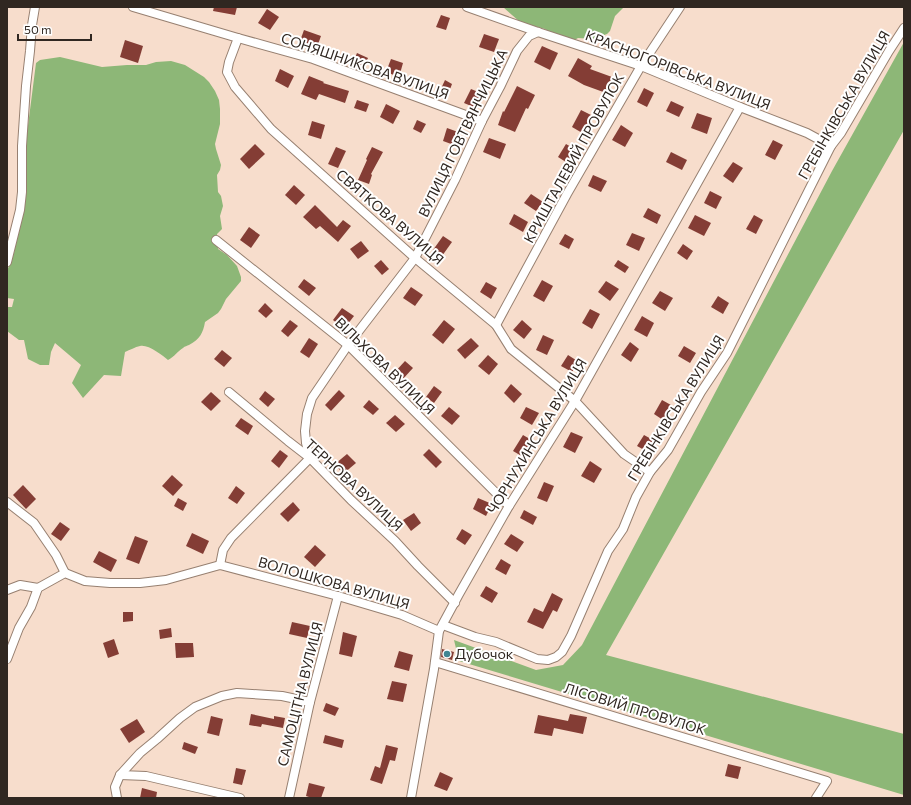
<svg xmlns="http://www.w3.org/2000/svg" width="911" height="805" font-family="Commissioner,sans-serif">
	<rect width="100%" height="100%" fill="#f7ddcc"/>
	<!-- forest -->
	<g fill="#8db777">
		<polygon points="503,7 624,7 615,16 610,31 607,34 593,39 578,38 571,42 562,40 545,29 520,22"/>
		<polygon points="904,42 904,130 606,655 904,734 904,795 459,661 454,640 536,670 563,665 582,645 832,171"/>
		<path d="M60 57 102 67 127 65H146L156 62 171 61 185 65 204 77 209 82 215 91 219 100 220 109V124L215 144 216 149 221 165 220 170 217 175 218 192 221 196 223 206 220 216 222 229 217 234 218 249 227 255 237 266 241 277V281L226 299 221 309 218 313 205 322C203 333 200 339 189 345 187 346 185 346 183 348 178 351 174 357 168 360 162 355 148 344 140 346 135 347 130 350 125 352L121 376 104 375 83 398 72 383 81 365 55 343 51 352 49 365H40L28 359 24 340H19L7 331V307H12L14 299 7 298V271L14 253 20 214 27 190 25 149 36 63 40 60Z"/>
	</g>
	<!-- building -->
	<g fill="#843d35">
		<polygon points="214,7 237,7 235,15 213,11"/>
		<polygon points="267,9 279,17 270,30 258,23"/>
		<polygon points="441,15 450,18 446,30 436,27"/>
		<polygon points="304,30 321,36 317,47 300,41"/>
		<polygon points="484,34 499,39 494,52 479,47"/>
		<polygon points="125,40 143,46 138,63 120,57"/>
		<polygon points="542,46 558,53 550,70 534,62"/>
		<polygon points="357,53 368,58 363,69 352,65"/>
		<polygon points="578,58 592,66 590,69 612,77 606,93 584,85 568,76"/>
		<polygon points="391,59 403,63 399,77 386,72"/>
		<polygon points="280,69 294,76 288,88 275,81"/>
		<polygon points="309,76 324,82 323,83 349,91 345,103 319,94 316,100 301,94"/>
		<polygon points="445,80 452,84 447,97 439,93"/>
		<polygon points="517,86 535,95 528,109 526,108 515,132 498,125 503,111 504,112"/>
		<polygon points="644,88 654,93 647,107 637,102"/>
		<polygon points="471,89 483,94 476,108 464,103"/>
		<polygon points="357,100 369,104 366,112 354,108"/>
		<polygon points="671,101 684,107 679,117 666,111"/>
		<polygon points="386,104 400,111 393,124 380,117"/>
		<polygon points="581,110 593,116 584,134 572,127"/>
		<polygon points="697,113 712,118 707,134 691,128"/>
		<polygon points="417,120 426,124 421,133 413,129"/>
		<polygon points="312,121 325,125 321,139 308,135"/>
		<polygon points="621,125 633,133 625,147 612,140"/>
		<polygon points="447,128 458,132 454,145 443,141"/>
		<polygon points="489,138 506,144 500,159 483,152"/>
		<polygon points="773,140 783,145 775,160 765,155"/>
		<polygon points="255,144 265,154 249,169 240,159"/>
		<polygon points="566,144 578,151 569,164 558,157"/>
		<polygon points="336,147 346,151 338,168 328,164"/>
		<polygon points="372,147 383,152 371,174 372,175 369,184 358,180 367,160 366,159"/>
		<polygon points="671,152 687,160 682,170 666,162"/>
		<polygon points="733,162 743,168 733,183 723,176"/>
		<polygon points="593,175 607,181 601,192 588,186"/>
		<polygon points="294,185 305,195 296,205 285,195"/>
		<polygon points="710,191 722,197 716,209 704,203"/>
		<polygon points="531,194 543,202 536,211 524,203"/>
		<polygon points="315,205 337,227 343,220 351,226 338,242 320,226 316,229 303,217"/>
		<polygon points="648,208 661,215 657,224 643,217"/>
		<polygon points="514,214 528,222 523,232 509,224"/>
		<polygon points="695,215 711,223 704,236 688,228"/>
		<polygon points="754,215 763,220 756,234 746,229"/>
		<polygon points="249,227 260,235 251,248 240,240"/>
		<polygon points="632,233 645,238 639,251 626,245"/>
		<polygon points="565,234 574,239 569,249 559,244"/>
		<polygon points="443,236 452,242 442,256 433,250"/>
		<polygon points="361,241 369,251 358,259 350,249"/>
		<polygon points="683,244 693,251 687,260 677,253"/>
		<polygon points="381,260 389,269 382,275 374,266"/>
		<polygon points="618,260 629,267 625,273 614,266"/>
		<polygon points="304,279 316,288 309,296 298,287"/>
		<polygon points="542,280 553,286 544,302 533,296"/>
		<polygon points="606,281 619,289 610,301 598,292"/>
		<polygon points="486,282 497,288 491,299 480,292"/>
		<polygon points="411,287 423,295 415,306 403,298"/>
		<polygon points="660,291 673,298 665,311 652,303"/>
		<polygon points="718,296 729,303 723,314 711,307"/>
		<polygon points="265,303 273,311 266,318 258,311"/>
		<polygon points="342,308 354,316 344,329 333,320"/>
		<polygon points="590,309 600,314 592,329 582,323"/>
		<polygon points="642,316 654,323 647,337 634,330"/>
		<polygon points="290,320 298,326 288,337 281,331"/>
		<polygon points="444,320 455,329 443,344 432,335"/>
		<polygon points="522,320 532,329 524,339 513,330"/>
		<polygon points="543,335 554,340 547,355 536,350"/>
		<polygon points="309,338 318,344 309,358 300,352"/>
		<polygon points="471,338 479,346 465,359 457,350"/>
		<polygon points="630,342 639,349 631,362 621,355"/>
		<polygon points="684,346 696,353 690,363 678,356"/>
		<polygon points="222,350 232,358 224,367 214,359"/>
		<polygon points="488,355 498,364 489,375 478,366"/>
		<polygon points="568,355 579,362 572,372 561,366"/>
		<polygon points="405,361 413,368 402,380 394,373"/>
		<polygon points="511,384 522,394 514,403 504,393"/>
		<polygon points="434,386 442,392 434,403 426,397"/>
		<polygon points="339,390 345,396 331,411 325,405"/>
		<polygon points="265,391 275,399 268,407 259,399"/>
		<polygon points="211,392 221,401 211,411 201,402"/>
		<polygon points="369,400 379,409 373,415 363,407"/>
		<polygon points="662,400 671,405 663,420 654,414"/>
		<polygon points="449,407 460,416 452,425 441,416"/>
		<polygon points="526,407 539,413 532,425 520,418"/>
		<polygon points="395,415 405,424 396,432 386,423"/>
		<polygon points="241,418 253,426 248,435 235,426"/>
		<polygon points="571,432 583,437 575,453 563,447"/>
		<polygon points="523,435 535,442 525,458 513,451"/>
		<polygon points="644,435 653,440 646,451 637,446"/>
		<polygon points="429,449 442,462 436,468 423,455"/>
		<polygon points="280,450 288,456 279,468 271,461"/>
		<polygon points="347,454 356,463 343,474 335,464"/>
		<polygon points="590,461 602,469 594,483 581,476"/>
		<polygon points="172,475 183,485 173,496 162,486"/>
		<polygon points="544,482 554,486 547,502 537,498"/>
		<polygon points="23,485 36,499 26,509 13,495"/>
		<polygon points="236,486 245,493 237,504 228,498"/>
		<polygon points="178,498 187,503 183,511 174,506"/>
		<polygon points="478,498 492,504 486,516 473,509"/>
		<polygon points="293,502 300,510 288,522 280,514"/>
		<polygon points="524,510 537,517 533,525 520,518"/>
		<polygon points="414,513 421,523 411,531 403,520"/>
		<polygon points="60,522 70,529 61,541 51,534"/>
		<polygon points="462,529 472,535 465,545 456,539"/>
		<polygon points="192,533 209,541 203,554 186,546"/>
		<polygon points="511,534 524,542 517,552 504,544"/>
		<polygon points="135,536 148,541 139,564 126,559"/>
		<polygon points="315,545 326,555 315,567 304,557"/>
		<polygon points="99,551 117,560 111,572 93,562"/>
		<polygon points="501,559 511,565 506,575 495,569"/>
		<polygon points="486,586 498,593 492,603 480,596"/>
		<polygon points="552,593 563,599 557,612 553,610 543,629 527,622 534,608 543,612"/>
		<polygon points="123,612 133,612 133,621 123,622"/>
		<polygon points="292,622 310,626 307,638 289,634"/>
		<polygon points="171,628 172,637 160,639 159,630"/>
		<polygon points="343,632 357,636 352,657 339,654"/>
		<polygon points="114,639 119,654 108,658 103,643"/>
		<polygon points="175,643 193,643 194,657 176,658"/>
		<polygon points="442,649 454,652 452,660 441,657"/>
		<polygon points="399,651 413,655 409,671 394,667"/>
		<polygon points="392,681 407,684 403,702 387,699"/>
		<polygon points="326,703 339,708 335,716 323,711"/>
		<polygon points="251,714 274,719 274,716 285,718 283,728 262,724 261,727 249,725"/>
		<polygon points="570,714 587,717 583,734 554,728 552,736 534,733 538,715 568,721"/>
		<polygon points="211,716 223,719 219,736 207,733"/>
		<polygon points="137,719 145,732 129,743 120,729"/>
		<polygon points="325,735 344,740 342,748 323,743"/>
		<polygon points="184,742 198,747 195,754 182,749"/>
		<polygon points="386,745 398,748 395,761 390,760 382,784 370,780 375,766 380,768"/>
		<polygon points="728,764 741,767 738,779 725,776"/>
		<polygon points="236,768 246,770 242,785 233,783"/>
		<polygon points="440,772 453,778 447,791 434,786"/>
		<polygon points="309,783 325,787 321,798 312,798 306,796"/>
		<polygon points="142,788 157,792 156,798 140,798"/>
	</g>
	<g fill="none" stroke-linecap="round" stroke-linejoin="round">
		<!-- minor casing -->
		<g stroke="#978071" stroke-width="10">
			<g id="minor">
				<polyline points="133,7 238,38 229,62 227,72 235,87 271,129 415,258 496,325 511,349 575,401 624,454 650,472"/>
				<polyline points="467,7 538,32 641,66 740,107 807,133 831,146"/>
				<polyline points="238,38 313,59 482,121"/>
				<polyline points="216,240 348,345 509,506"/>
				<polyline points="7,262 20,210 22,192 22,146 26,86 30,51 32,25 35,7"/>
				<polyline points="496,325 567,194 641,66 680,7"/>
				<polyline points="229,392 288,441 310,458 351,500 395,541 418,566 455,603"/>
				<polyline points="7,502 34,523 56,555 65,573"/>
				<polyline points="220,565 223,550 231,538 310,458 306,443 305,431 307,414 312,398 348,345 415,258 455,180 482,121 500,87 517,51 529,36 538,32"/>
				<polyline points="7,590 20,585 38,588"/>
				<polyline points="443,625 475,637 496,642 537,659 548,660 556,657 562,652 571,636 608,551 623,529 636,497 650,472 668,450 701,392 727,353 831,146 841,133 889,51 904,28"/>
				<polyline points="7,659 19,628 31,607 38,588 65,573 85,581 110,583 140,583 166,580 220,565 338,596 402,615 439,631"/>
				<polyline points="435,662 827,781 816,798"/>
				<polyline points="120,775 146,776 240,798"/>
				<polyline points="117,798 115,787 120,775 140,753 157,739 180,718 195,707 222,696 237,693 282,696 310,702"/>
				<polyline points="289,798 310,702 338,596"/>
				<polyline points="411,798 434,669 439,631 459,594 509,506 575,401 740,107"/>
			</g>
		</g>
		<!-- minor -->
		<use href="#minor" stroke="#fff" stroke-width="8"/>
	</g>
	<!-- markers -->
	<circle fill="#418693" stroke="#fff" stroke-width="1.5" cx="447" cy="654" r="4"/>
	<g text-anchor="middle" stroke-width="4" stroke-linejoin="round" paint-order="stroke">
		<!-- street labels -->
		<g font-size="14" fill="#302721" stroke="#fff">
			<text transform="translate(365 66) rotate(19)" y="5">СОНЯШНИКОВА ВУЛИЦЯ</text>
			<text transform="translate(678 70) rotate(21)" y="5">КРАСНОГОРІВСЬКА ВУЛИЦЯ</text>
			<text transform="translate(844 105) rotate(-60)" y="5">ГРЕБІНКІВСЬКА ВУЛИЦЯ</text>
			<text transform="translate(463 133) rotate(-64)" y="5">ВУЛИЦЯ ГОВТВЯНЧИЦЬКА</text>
			<text transform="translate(574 158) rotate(-61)" y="5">КРИШТАЛЕВИЙ ПРОВУЛОК</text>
			<text transform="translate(390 217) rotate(41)" y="5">СВЯТКОВА ВУЛИЦЯ</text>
			<text transform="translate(385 366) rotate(44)" y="5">ВІЛЬХОВА ВУЛИЦЯ</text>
			<text transform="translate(676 408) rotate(-58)" y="5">ГРЕБІНКІВСЬКА ВУЛИЦЯ</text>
			<text transform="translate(537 436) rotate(-59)" y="5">ЧОРНУХИНСЬКА ВУЛИЦЯ</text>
			<text transform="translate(354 485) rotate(43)" y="5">ТЕРНОВА ВУЛИЦЯ</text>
			<text transform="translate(334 583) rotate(16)" y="5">ВОЛОШКОВА ВУЛИЦЯ</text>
			<text transform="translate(300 694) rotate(-76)" y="5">САМОЦІТНА ВУЛИЦЯ</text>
			<text transform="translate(635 709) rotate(17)" y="5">ЛІСОВИЙ ПРОВУЛОК</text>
		</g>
		<!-- poi labels -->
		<g font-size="14" fill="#302721" stroke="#fff" text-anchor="start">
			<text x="455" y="659">Дубочок</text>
		</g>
	</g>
	<!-- border -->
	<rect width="911" height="805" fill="none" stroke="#302721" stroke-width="16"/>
	<!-- scale -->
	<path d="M18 34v6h73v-6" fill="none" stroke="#302721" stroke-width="2"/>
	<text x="24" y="34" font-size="12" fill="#302721" stroke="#ffffff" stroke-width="3" paint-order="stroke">50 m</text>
</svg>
